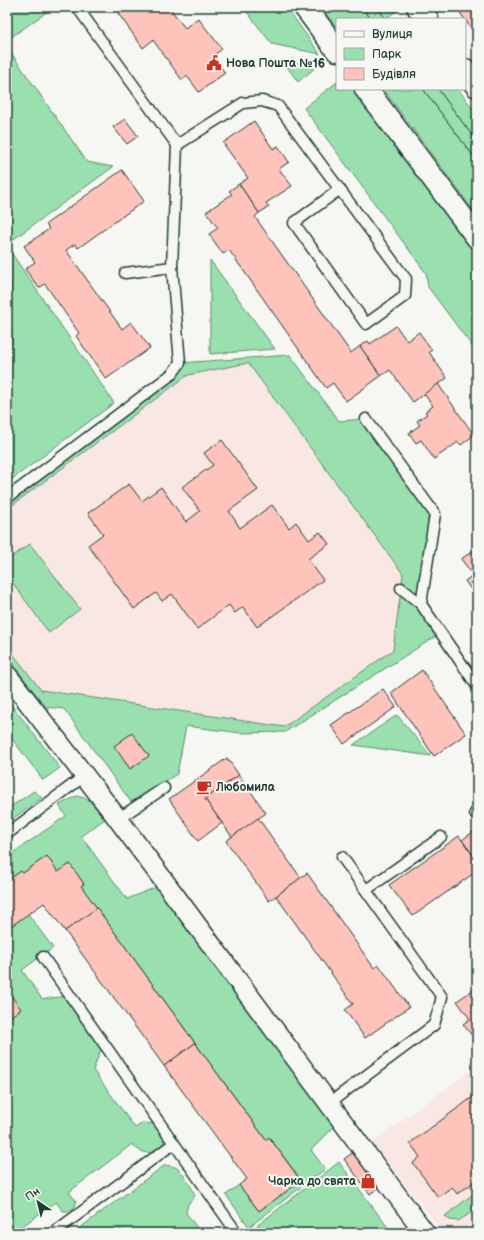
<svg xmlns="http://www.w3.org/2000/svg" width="484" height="1240" font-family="'Balsamiq Sans',sans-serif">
	<rect width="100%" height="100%" fill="#f6f6f2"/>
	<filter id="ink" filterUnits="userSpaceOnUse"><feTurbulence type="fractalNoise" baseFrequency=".025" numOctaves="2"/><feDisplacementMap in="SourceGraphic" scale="8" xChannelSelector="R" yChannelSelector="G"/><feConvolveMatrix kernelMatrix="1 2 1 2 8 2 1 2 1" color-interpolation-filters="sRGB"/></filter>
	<g filter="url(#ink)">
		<!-- built -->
		<g fill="#f8e7e2">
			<polygon points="248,363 403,574 393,650 284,727 41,690 7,646 7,509 188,374"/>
			<polygon points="477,1066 477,1219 461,1231 441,1230 372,1143"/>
		</g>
		<!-- green -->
		<g fill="#99e0ae" stroke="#5c8e71">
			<polygon points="7,7 54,7 7,40"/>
			<polygon points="243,7 286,7 320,54 272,44"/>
			<polygon points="321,7 398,7 399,9 385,19 337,19 337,28"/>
			<polygon points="7,47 87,162 113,167 7,244"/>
			<polygon points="282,60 315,68 298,82"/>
			<polygon points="337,82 337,89 353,89 477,253 477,353 428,287 426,273 304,108"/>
			<polygon points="383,89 458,89 477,114 477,215"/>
			<polygon points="10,251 114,403 7,483 7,260 12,344"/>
			<polygon points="210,260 275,349 210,354"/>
			<polygon points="290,355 339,421 366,419 435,514 421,603 441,633 285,732 241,733 186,726 177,774 131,802 64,709 46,707 7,657 7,646 41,690 284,727 393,650 403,574 248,363 188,375 7,509 7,498 180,363"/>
			<polygon points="30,544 80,609 49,633 7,575 7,560"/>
			<polygon points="7,699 60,768 43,780 7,732"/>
			<polygon points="397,715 431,756 353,745"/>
			<polygon points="34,791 42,798 7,823 7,809"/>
			<polygon points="77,796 88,799 105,819 81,836 127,899 159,886 339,1122 311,1150 325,1169 249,1227 226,1195 239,1185 259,1211 301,1180 270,1138 266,1140 81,886 84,884 70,864 58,872 47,856 23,873 21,871 7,881 7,857 66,816 59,805"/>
			<path d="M28 914 53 948 22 970 42 999 69 996 103 1044 93 1070 135 1128 143 1123 154 1124C157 1127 162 1132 163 1137 167 1152 145 1160 132 1144L69 1192 76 1201 75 1207 69 1211H63L56 1202 17 1230 19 1233H7V929Z"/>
			<polygon points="339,1162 392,1233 258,1233 254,1228"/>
			<path d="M165 1165C168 1166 172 1166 175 1167 181 1169 194 1190 195 1196L188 1204 186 1213 201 1233H125L121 1229 115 1233H78L77 1230Z"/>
			<polygon points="477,1191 477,1209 458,1221 450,1220 445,1216"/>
		</g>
		<!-- building -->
		<g fill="#fec3bb" stroke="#1f3d34">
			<polygon points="122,7 169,7 185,28 198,18 222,49 213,56 225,73 199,92 187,76 182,80 153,40 143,48 117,12"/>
			<polygon points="456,7 475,7 477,10 477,37"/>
			<polygon points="125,119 138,136 127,144 113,127"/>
			<polygon points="254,121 273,149 278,146 289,162 279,169 292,186 266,203 269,207 259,213 239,184 248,178 223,143"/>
			<polygon points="122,170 144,201 78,248 75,244 66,250 122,329 131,322 150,348 106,379 76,336 79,333 45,284 39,288 25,269 35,262 24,246 49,229 46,224"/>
			<polygon points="239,184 259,213 255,217 351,353 360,346 381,376 346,401 333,383 326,388 229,250 223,254 209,234 218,228 206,212 232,194 229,191"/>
			<polygon points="396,326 407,341 419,332 432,350 429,352 447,378 413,402 390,370 381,376 360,346 368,341 370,344"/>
			<polygon points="438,384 474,435 461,445 458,442 434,459 421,440 416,443 409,433 420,425 417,421 427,414 425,412 433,406 424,394"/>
			<polygon points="222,440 258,490 229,511 240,528 272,505 289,528 296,522 309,540 320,532 329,544 308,559 323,580 257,627 243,607 235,613 229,605 197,629 172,594 162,601 156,593 134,609 88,545 103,534 88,513 129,484 142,501 161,487 186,522 200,511 182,487 213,465 204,453"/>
			<polygon points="477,548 477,598 465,581 473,575 461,559"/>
			<polygon points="422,670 466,734 434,756 391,693"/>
			<polygon points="383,689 396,707 344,744 331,725"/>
			<polygon points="132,733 149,756 130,769 114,746"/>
			<polygon points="227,758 239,775 205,799 222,823 198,841 169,799"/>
			<polygon points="239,775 266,813 232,837 205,799"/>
			<polygon points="258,818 301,878 269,901 226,841"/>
			<polygon points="477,829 477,861 462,840"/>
			<polygon points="459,836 477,861 477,871 413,916 389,885"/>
			<polygon points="47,856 58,872 70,864 84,884 81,886 97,908 65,931 44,903 7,929 7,881 21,871 23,873"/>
			<polygon points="307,873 374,968 379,965 409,1007 365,1038 345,1010 353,1004 276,896"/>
			<polygon points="97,908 195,1043 164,1066 65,931"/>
			<polygon points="477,987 477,1053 472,1045 477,1042 463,1024 470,1019 457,1001"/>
			<polygon points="12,997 21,1009 7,1019 7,1001"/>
			<polygon points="195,1043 266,1140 269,1137 301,1181 259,1211 239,1185 247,1179 164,1066"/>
			<polygon points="477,1094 477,1180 457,1194 452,1187 438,1197 413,1163 420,1157 410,1143"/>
			<polygon points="355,1151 381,1186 370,1194 344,1159"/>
		</g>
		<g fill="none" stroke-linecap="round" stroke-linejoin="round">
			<!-- service casing -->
			<g stroke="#1f3d34" stroke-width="13">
				<g id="service">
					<polyline points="177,145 243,103 262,101 278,106 406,279 405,296 366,324 294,223 340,189"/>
					<polyline points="125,273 172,267"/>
					<polyline points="366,419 435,514 421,604 477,686"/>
					<polyline points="7,498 172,374 180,363 172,267 177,145 77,7"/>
					<polyline points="401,588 421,604"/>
					<polyline points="475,813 477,811"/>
					<polyline points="118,819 164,788"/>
					<polyline points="7,834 83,777"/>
					<polyline points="366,890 441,837"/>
					<polyline points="43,957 237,1233"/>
					<polyline points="328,1104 434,1025 442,997 342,857"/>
					<polyline points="53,1233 173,1144"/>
				</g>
			</g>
			<!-- minor casing -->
			<g stroke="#1f3d34" stroke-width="22">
				<polyline id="minor" points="7,675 118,819 425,1233"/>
			</g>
			<!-- secondary casing -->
			<g stroke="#1f3d34" stroke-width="25">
				<g id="secondary">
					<polyline points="305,7 337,50"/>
					<polyline points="418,7 427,19"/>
					<polyline points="465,70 477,86"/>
					<polyline points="366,89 477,237"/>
				</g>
			</g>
			<!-- service -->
			<use href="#service" stroke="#f6f6f2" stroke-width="10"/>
			<!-- minor -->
			<use href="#minor" stroke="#f6f6f2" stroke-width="19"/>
			<!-- secondary -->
			<use href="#secondary" stroke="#f6f6f2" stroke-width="22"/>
			<!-- tram -->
			<g stroke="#1f3d34" stroke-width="1">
				<polyline points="362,7 371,19"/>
				<polyline points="377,7 386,19"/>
				<polyline points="423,89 477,161"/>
				<polyline points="438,89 477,142"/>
			</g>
		</g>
	</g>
	<!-- icons -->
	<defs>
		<g id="civic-bare" transform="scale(1.2)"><path d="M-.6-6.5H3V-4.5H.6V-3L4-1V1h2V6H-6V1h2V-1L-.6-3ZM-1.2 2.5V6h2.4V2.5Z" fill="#c8321e" stroke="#f6f6f2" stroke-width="2.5" paint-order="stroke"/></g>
		<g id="cafe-bare" transform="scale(1.2)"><path d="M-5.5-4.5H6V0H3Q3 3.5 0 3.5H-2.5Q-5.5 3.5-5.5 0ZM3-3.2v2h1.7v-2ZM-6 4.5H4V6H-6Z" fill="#c8321e" stroke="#f6f6f2" stroke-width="2.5" paint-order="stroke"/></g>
		<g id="shop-bare" transform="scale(1.2)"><path d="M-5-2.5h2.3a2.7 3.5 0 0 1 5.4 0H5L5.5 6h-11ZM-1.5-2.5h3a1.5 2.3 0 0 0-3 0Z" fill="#c8321e" stroke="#f6f6f2" stroke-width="2.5" paint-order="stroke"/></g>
	</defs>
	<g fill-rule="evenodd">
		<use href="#civic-bare" x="214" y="63"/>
		<use href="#cafe-bare" x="204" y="787"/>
		<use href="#shop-bare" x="368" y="1181"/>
	</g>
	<g text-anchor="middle" stroke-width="4" stroke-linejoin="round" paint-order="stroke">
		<!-- poi labels -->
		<g font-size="12" font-weight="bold" fill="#1f3d34" stroke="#f6f6f2" text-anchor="start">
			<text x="226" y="67">Нова Пошта №16</text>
			<text x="216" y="791">Любомила</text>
			<text x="356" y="1185" text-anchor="end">Чарка до свята</text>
		</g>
	</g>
	<!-- margin -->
	<rect width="484" height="1240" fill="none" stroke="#f6f6f2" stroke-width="24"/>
	<rect x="12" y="12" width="460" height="1216" fill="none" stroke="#1f3d34" stroke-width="1.5" filter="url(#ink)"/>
	<!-- legend -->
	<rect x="336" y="18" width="130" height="72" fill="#f6f6f2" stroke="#a0aca6"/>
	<rect x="344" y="31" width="20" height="6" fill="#f6f6f2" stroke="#a0aca6"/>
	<text x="372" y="38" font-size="12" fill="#1f3d34">Вулиця</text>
	<rect x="344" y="48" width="20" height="12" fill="#99e0ae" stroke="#a0aca6"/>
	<text x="372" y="58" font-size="12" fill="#1f3d34">Парк</text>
	<rect x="344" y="68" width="20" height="12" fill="#fec3bb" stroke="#a0aca6"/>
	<text x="372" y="78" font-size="12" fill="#1f3d34">Будівля</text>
	<!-- north arrow -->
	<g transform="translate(38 1202) rotate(325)" stroke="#f6f6f2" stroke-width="3" paint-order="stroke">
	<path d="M0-3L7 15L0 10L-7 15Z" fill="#1f3d34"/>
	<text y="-6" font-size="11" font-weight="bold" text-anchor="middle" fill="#1f3d34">Пн</text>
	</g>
</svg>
